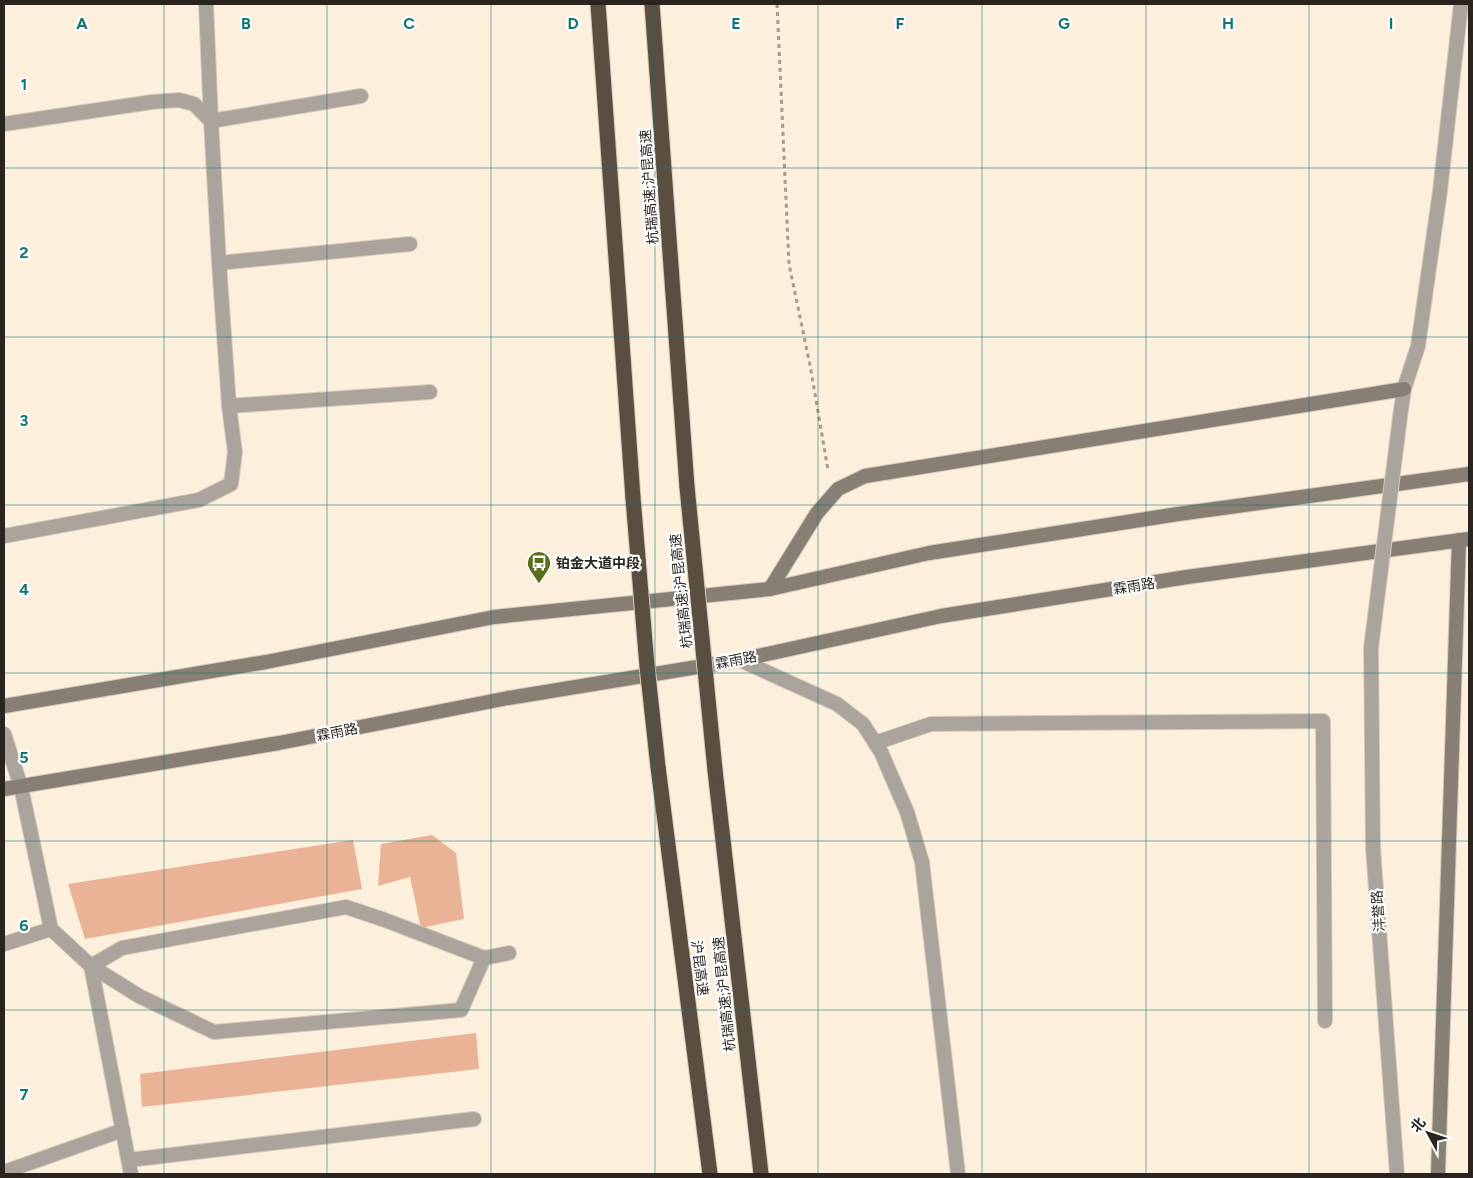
<svg xmlns="http://www.w3.org/2000/svg" width="1473" height="1178" font-family="Figtree,'Noto Sans SC',sans-serif">
	<rect width="100%" height="100%" fill="#fcefdc"/>
	<!-- building -->
	<g fill="#eab396">
		<polygon points="432,835 456,853 464,919 421,928 410,877 378,886 381,844"/>
		<polygon points="353,840 362,889 85,939 68,884"/>
		<polygon points="476,1033 479,1069 142,1107 140,1074"/>
	</g>
	<g fill="none" stroke-linecap="round" stroke-linejoin="round">
		<!-- service casing -->
		<g stroke="#d6cbba" stroke-width="16">
			<g id="service">
				<polyline points="740,660 837,704 863,724 881,752 907,812 922,862 958,1174"/>
				<polyline points="875,743 931,724 1323,721 1325,1021"/>
				<polyline points="4,944 51,929"/>
				<polyline points="484,958 461,1010 214,1032 139,996 91,966 122,948 346,907 385,920 484,958 509,953"/>
				<polyline points="129,1160 474,1119"/>
				<polyline points="4,1172 123,1130"/>
			</g>
		</g>
		<!-- minor casing -->
		<g stroke="#d6cbba" stroke-width="16">
			<g id="minor">
				<polyline points="211,121 361,96"/>
				<polyline points="4,124 152,102 179,100 194,104 211,121"/>
				<polyline points="219,263 410,244"/>
				<polyline points="229,406 430,392"/>
				<polyline points="4,536 199,500 231,484 235,452 229,406 219,263 211,121 206,4"/>
				<polyline points="4,734 21,787 51,929 91,966 131,1174"/>
			</g>
		</g>
		<!-- tertiary casing -->
		<g stroke="#d6cbba" stroke-width="16">
			<g id="tertiary">
				<polyline points="1400,417 1404,389 1418,346 1440,191 1461,4"/>
				<polyline points="1371,648 1373,848 1397,1174"/>
			</g>
		</g>
		<!-- secondary casing -->
		<g stroke="#d6cbba" stroke-width="16">
			<g id="secondary">
				<polyline points="770,589 817,513 838,489 865,476 1404,389"/>
				<polyline points="4,706 266,662 494,617 770,589 929,553 1178,514 1469,474"/>
				<polyline points="4,789 279,743 508,698 740,660 941,616 1187,577 1469,539"/>
				<polyline points="1438,1174 1459,540"/>
			</g>
		</g>
		<!-- motorway casing -->
		<g stroke="#d6cbba" stroke-width="17">
			<g id="motorway">
				<polyline points="598,4 633,498"/>
				<polyline points="652,4 687,487"/>
				<polyline points="658,767 710,1174"/>
				<polyline points="715,770 761,1174"/>
			</g>
		</g>
		<!-- path -->
		<polyline stroke="#a49b8d" stroke-width="3" stroke-dasharray="4 4" stroke-linecap="butt" points="777,4 789,264 810,365 828,470"/>
		<!-- service -->
		<use href="#service" stroke="#aaa49c" stroke-width="14"/>
		<!-- minor -->
		<use href="#minor" stroke="#aaa49c" stroke-width="14"/>
		<!-- tertiary -->
		<use href="#tertiary" stroke="#aaa49c" stroke-width="14"/>
		<!-- secondary -->
		<use href="#secondary" stroke="#877f74" stroke-width="14"/>
		<!-- motorway -->
		<use href="#motorway" stroke="#594e3f" stroke-width="15"/>
		<!-- tertiary-bridge casing -->
		<g stroke="#d6cbba" stroke-width="16" stroke-linecap="butt">
			<polyline id="tertiary-bridge" points="1371,648 1400,417"/>
		</g>
		<!-- motorway-bridge casing -->
		<g stroke="#d6cbba" stroke-width="17" stroke-linecap="butt">
			<g id="motorway-bridge">
				<polyline points="687,487 715,770"/>
				<polyline points="633,498 647,666 658,767"/>
			</g>
		</g>
		<!-- tertiary-bridge -->
		<use href="#tertiary-bridge" stroke="#aaa49c" stroke-width="14"/>
		<!-- motorway-bridge -->
		<use href="#motorway-bridge" stroke="#594e3f" stroke-width="15"/>
	</g>
	<!-- grid -->
	<path fill="none" stroke="#0f766e" stroke-width="1" stroke-opacity="0.55" d="M164 4V1174M327 4V1174M491 4V1174M655 4V1174M818 4V1174M982 4V1174M1146 4V1174M1309 4V1174M4 168H1469M4 337H1469M4 505H1469M4 673H1469M4 841H1469M4 1010H1469"/>
	<!-- icons -->
	<defs>
		<g id="bus-pin" transform="scale(1.25)"><path d="M0 17L-7.5 6A9.5 9.5 0 1 1 7.5 6Z" fill="#576e1e" stroke="#fefefe"/><path d="M-5-6H5V4H4V6H2V4H-2V6H-4V4H-5ZM-3.5-4V0h7V-4ZM-3.5 1.2v1.5H-2V1.2ZM2 1.2v1.5H3.5V1.2Z" fill="#fff"/></g>
	</defs>
	<g fill-rule="evenodd">
		<use href="#bus-pin" x="539" y="563"/>
	</g>
	<g text-anchor="middle" stroke-width="4.5" stroke-linejoin="round" paint-order="stroke">
		<!-- street labels -->
		<g font-size="14" fill="#29251e" stroke="#fefefe">
			<text transform="translate(649 187) rotate(-94)" y="5">杭瑞高速;沪昆高速</text>
			<text transform="translate(1134 586) rotate(-9)" y="5">霖雨路</text>
			<text transform="translate(681 591) rotate(-96)" y="5">杭瑞高速;沪昆高速</text>
			<text transform="translate(736 660) rotate(-11)" y="5">霖雨路</text>
			<text transform="translate(337 732) rotate(-11)" y="5">霖雨路</text>
			<text transform="translate(1378 911) rotate(-94)" y="5">沣誉路</text>
			<text transform="translate(700 968) rotate(83)" y="5">沪昆高速</text>
			<text transform="translate(724 994) rotate(-96)" y="5">杭瑞高速;沪昆高速</text>
		</g>
		<!-- poi labels -->
		<g font-size="14" font-weight="bold" fill="#29251e" stroke="#fefefe" text-anchor="start">
			<text x="556" y="568">铂金大道中段</text>
		</g>
	</g>
	<g font-size="16" text-anchor="middle" font-weight="bold" fill="#0f766e" stroke="#fefefe" stroke-width="4.5" stroke-linejoin="round" paint-order="stroke">
		<text x="82" y="29">A</text>
		<text x="246" y="29">B</text>
		<text x="409" y="29">C</text>
		<text x="573" y="29">D</text>
		<text x="736" y="29">E</text>
		<text x="900" y="29">F</text>
		<text x="1064" y="29">G</text>
		<text x="1228" y="29">H</text>
		<text x="1391" y="29">I</text>
		<text x="24" y="90">1</text>
		<text x="24" y="258">2</text>
		<text x="24" y="426">3</text>
		<text x="24" y="595">4</text>
		<text x="24" y="763">5</text>
		<text x="24" y="931">6</text>
		<text x="24" y="1100">7</text>
	</g>
	<!-- border -->
	<rect width="1473" height="1178" fill="none" stroke="#29251e" stroke-width="10"/>
	<!-- north arrow -->
	<g transform="translate(1428 1133) rotate(310)" stroke="#fefefe" stroke-width="4" paint-order="stroke">
	<path d="M0-4L9 19L0 12L-9 19Z" fill="#29251e"/>
	<text y="-8" font-size="14" font-weight="bold" text-anchor="middle" fill="#29251e">北</text>
	</g>
</svg>
